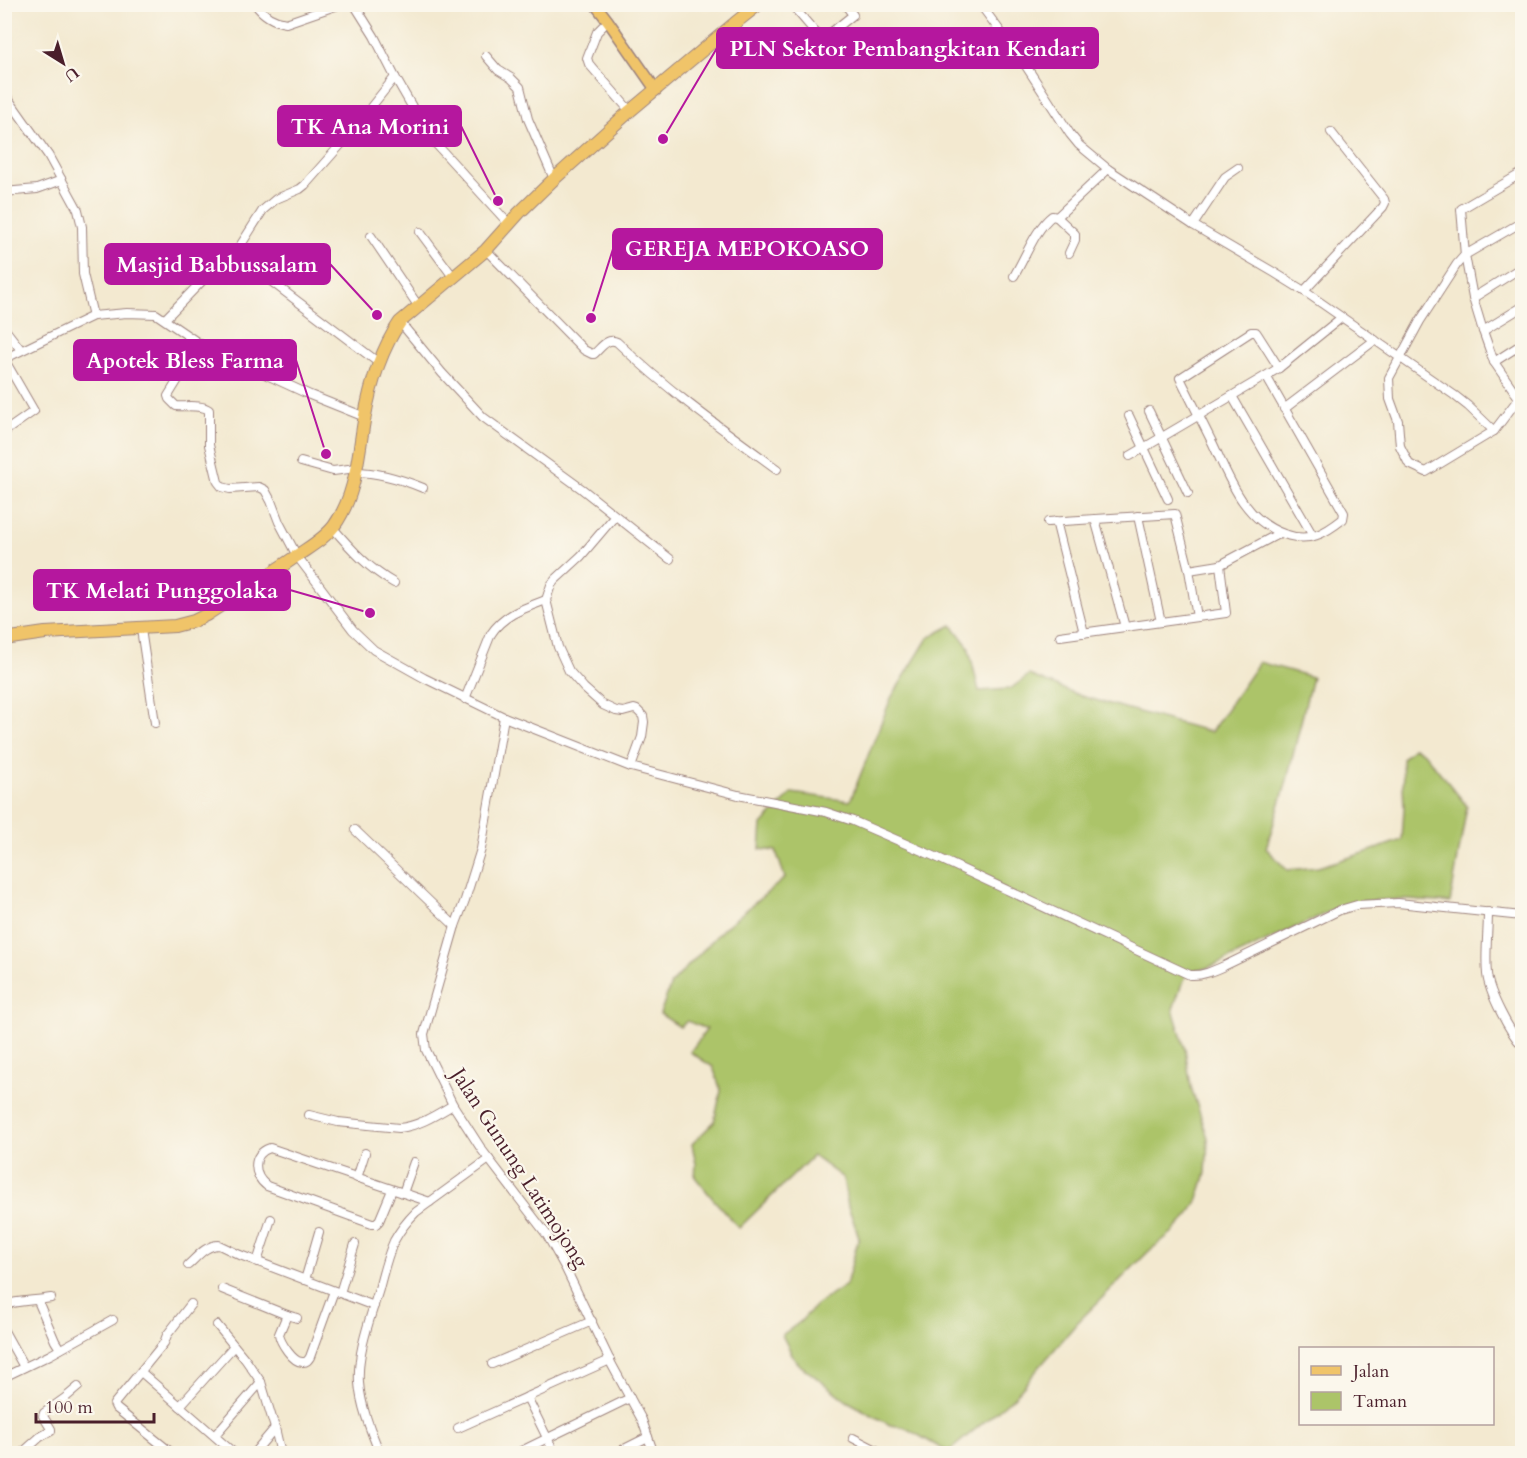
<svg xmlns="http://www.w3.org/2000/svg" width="1527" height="1458" font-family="Cardo,serif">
	<rect width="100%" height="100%" fill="#fbf7ec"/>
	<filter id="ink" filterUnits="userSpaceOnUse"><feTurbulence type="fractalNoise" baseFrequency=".0167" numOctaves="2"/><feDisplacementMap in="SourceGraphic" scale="12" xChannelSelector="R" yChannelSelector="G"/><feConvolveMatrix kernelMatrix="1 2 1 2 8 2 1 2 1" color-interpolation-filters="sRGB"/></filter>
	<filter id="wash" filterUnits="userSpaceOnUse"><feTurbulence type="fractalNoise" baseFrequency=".008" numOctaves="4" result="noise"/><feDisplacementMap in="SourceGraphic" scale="24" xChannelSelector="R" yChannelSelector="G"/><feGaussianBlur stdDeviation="1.35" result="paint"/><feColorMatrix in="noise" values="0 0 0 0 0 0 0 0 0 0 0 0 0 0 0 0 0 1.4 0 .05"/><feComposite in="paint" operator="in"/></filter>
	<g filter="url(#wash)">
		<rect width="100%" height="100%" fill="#f3e9d0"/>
		<!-- green -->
		<path fill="#acc469" stroke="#7b724a" stroke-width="1.5" d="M952 625 968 646 979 691 1010 689 1029 675 1081 696 1211 732 1259 662 1312 677 1286 784 1266 848 1287 870 1318 867 1364 853 1402 840 1404 808 1402 759 1414 747 1425 754 1467 806 1450 903C1413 900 1375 895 1339 907L1222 962 1207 968 1189 971 1181 986 1173 1009 1185 1049 1191 1087 1208 1138 1206 1173 1198 1199 1189 1215 1174 1231 1148 1252 1077 1323 1014 1397 948 1452 904 1427 890 1425 847 1401 796 1362 782 1335 800 1322 816 1305 846 1285 859 1237 848 1206 843 1178 813 1156 739 1228 713 1199 695 1177 696 1164 692 1144 714 1122 721 1091 713 1067 690 1052 707 1029 687 1021 680 1027 660 1014 671 984 723 929 785 878 776 851 760 849 762 825 792 793 850 801 891 698 928 638Z"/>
	</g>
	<g filter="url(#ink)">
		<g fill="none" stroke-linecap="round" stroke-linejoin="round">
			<!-- minor casing -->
			<g stroke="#9e847e" stroke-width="10">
				<g id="minor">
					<path d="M255 4C263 15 272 21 286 23L341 4"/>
					<polyline points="354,4 374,36 395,77 422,124 436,144 509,224"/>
					<polyline points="791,4 822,40"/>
					<polyline points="980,4 1026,66 1070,134 1079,145 1108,169 1193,225 1275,273 1304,291 1454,395 1468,406 1494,431"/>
					<polyline points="608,21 597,32 587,58 589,64 630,111"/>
					<polyline points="813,47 853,15 845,4"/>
					<polyline points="486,56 498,70 511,78 520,87 528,119 554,179"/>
					<polyline points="4,93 48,155 78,210 82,227 83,274 93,316"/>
					<polyline points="1522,173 1461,209 1465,255 1473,298 1522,267"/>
					<polyline points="4,192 37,189 62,180"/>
					<polyline points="1057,217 1075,234 1075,240 1069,253"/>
					<polyline points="1193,225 1225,177 1238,168"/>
					<polyline points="420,232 454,278"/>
					<polyline points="371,236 419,307"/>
					<path d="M486 250 584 350 592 354H594C601 348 607 337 617 342 666 389 722 429 777 469"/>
					<polyline points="235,254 379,363"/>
					<path d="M1014 276C1025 258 1036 228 1052 216L1057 217 1108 169"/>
					<polyline points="1304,291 1383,207 1385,203 1384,199 1331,132"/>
					<polyline points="1473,298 1483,331 1494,362 1519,398 1494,431 1426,472 1409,464 1400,446 1398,421 1390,399 1389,378 1420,321 1457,264 1465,255 1522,222"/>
					<polyline points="165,319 204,279 235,254 263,210 276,199 300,189 305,185 343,142 395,77"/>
					<polyline points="400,322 442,373 483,417 582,489 670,559"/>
					<polyline points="4,328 21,350"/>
					<polyline points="1483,331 1522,307"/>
					<path d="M200 344 168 396 169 399 176 406C186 407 201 404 209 410V445L218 482 222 487 230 489 259 487 265 490 271 501 279 522 297 556 353 630 374 650 424 678 504 717 631 767 738 795 826 812 853 821 936 857 1190 975C1202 976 1213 971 1224 966L1340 910 1357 905 1398 903 1522 916"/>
					<polyline points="4,359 93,316 127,313 156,314 200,344 310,395 365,417"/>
					<polyline points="4,359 34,411 4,432"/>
					<polyline points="1494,362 1522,344"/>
					<path d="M1266 376 1344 513 1343 519C1324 534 1309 543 1284 534 1244 520 1230 480 1213 444 1202 422 1191 400 1180 378L1251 332H1256L1258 335 1279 368"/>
					<polyline points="1232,396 1313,536"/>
					<polyline points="1284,409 1375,340"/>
					<polyline points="1149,411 1188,493"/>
					<polyline points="1129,416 1168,499"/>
					<polyline points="1130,456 1279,368 1341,318"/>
					<polyline points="301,462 333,471 356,468"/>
					<path d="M355 472C379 472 401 479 423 488"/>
					<polyline points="615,516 581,556 555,580 551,585 546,600 558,647 569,671 584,688 603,705 616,711 623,712 634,709 637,710 643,716 644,722 642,737 631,767"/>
					<polyline points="1138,516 1161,622"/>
					<polyline points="1095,519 1125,627"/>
					<polyline points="1056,521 1084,633"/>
					<polyline points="1048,522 1175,514 1189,570 1220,565"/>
					<path d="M333 528C351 549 369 569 394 583"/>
					<polyline points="1189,570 1197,617"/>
					<polyline points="141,629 155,723"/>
					<polyline points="1060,636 1226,613 1220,565 1280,533"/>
					<path d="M465 699 491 634C504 614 525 608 546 600"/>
					<polyline points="504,717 481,849 465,900 455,926 424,1034 426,1050 453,1105 482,1150 547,1235 566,1269 612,1365 642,1420 654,1454"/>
					<polyline points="355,830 455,926"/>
					<path d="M1488 912C1488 933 1485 954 1487 974 1489 993 1510 1033 1522 1045"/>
					<path d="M309 1115 338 1122 399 1128C419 1126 436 1115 453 1105"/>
					<polyline points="357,1178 365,1153"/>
					<path d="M392 1190 379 1221 376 1224H372L267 1186C253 1176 251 1154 270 1148L430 1202"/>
					<polyline points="403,1193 414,1162"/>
					<polyline points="257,1262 271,1219"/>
					<path d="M188 1265C197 1257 206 1245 219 1245L240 1255 374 1306"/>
					<polyline points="305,1280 319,1232"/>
					<path d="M222 1289 287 1315 279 1334C280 1342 293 1363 303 1362 307 1362 308 1360 310 1357L334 1291"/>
					<polyline points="340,1293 355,1244"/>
					<polyline points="38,1301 55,1341 60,1349"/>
					<path d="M4 1305C20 1300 35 1301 51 1298"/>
					<polyline points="287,1315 297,1318"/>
					<polyline points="217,1325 245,1359 261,1382"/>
					<polyline points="4,1331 24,1367"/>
					<polyline points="492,1364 592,1321"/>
					<polyline points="141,1372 235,1454"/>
					<polyline points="4,1377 50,1355 113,1320"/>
					<polyline points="527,1397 555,1454"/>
					<polyline points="180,1406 234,1346"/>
					<polyline points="458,1428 610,1360"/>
					<polyline points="215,1435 261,1382 275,1428 281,1454"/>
					<polyline points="853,1438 884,1454"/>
					<polyline points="21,1454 40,1437 51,1431 51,1429 43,1416 44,1413 65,1398 78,1387"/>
					<polyline points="173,1454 116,1408 114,1404 164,1343 167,1335 191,1304"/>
					<polyline points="253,1454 275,1428"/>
					<path d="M380 1454C371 1431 361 1408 359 1383 357 1352 370 1319 379 1289 383 1274 387 1256 394 1241 400 1230 407 1221 416 1212L489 1159"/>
					<polyline points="515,1454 630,1398"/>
					<polyline points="614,1454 648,1437"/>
				</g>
			</g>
			<!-- major casing -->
			<g stroke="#9e847e" stroke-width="13">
				<polyline id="major" points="595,4 608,21 656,90"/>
			</g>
			<!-- highway casing -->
			<g stroke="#9e847e" stroke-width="14">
				<path id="highway" d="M4 639 45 633 175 626 194 621 206 615C237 595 268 576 298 555 311 546 325 538 334 526 356 496 358 456 364 421 370 386 380 351 400 322L486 250 519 213 554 179 630 111 735 23 759 4"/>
			</g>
			<!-- minor -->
			<use href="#minor" stroke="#fff" stroke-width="8"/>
			<!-- major -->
			<use href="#major" stroke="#f0c469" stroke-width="10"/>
			<!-- highway -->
			<use href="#highway" stroke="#f0c469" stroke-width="12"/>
		</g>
	</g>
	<g text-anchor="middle" stroke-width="4.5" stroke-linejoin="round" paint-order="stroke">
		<!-- street labels -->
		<g font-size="21" fill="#4a1f2b" stroke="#fbf7ec">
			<text transform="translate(520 1168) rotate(57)" y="7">Jalan Gunung Latimojong</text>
		</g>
	</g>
	<!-- callouts -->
	<path fill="none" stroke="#b5179e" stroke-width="2" d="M663 139L717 48M498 201L461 126M591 318L613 249M377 315L330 264M326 454L296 360M370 613L290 590"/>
	<g fill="#b5179e" stroke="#fbf7ec" stroke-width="2">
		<circle cx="663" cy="139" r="6"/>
		<circle cx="498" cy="201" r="6"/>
		<circle cx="591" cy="318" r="6"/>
		<circle cx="377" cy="315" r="6"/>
		<circle cx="326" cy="454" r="6"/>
		<circle cx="370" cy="613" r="6"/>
	</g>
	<g fill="#b5179e" stroke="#b5179e" stroke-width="2">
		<rect x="717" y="28" width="381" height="40" rx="6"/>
		<rect x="278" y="106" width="183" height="40" rx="6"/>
		<rect x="613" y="229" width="269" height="40" rx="6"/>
		<rect x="105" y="244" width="225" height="40" rx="6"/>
		<rect x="74" y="340" width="222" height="40" rx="6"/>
		<rect x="34" y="570" width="256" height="40" rx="6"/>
	</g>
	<g font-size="22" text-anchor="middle" font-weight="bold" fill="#fff">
		<text x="908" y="56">PLN Sektor Pembangkitan Kendari</text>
		<text x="370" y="134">TK Ana Morini</text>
		<text x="747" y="256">GEREJA MEPOKOASO</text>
		<text x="217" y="272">Masjid Babbussalam</text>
		<text x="185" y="368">Apotek Bless Farma</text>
		<text x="162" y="598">TK Melati Punggolaka</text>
	</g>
	<!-- margin -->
	<rect width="1527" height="1458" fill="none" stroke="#fbf7ec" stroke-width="24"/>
	<!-- legend -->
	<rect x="1299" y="1347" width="195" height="78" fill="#fbf7ec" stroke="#b4a19f" stroke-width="1.5"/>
	<rect x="1311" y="1366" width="30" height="9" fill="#f0c469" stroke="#b4a19f" stroke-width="1.5"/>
	<text x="1353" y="1377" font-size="18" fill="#4a1f2b">Jalan</text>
	<rect x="1311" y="1392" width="30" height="18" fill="#acc469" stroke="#b4a19f" stroke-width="1.5"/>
	<text x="1353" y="1407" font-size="18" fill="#4a1f2b">Taman</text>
	<!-- north arrow -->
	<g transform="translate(63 63) rotate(143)" stroke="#fbf7ec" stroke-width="4.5" paint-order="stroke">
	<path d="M0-4.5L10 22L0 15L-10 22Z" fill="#4a1f2b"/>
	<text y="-9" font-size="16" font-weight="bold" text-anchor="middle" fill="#4a1f2b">U</text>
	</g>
	<!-- scale -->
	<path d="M36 1413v9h118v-9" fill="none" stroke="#4a1f2b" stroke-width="3"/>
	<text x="45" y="1413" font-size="18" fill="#4a1f2b" stroke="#fbf7ec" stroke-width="4.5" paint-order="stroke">100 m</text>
</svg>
